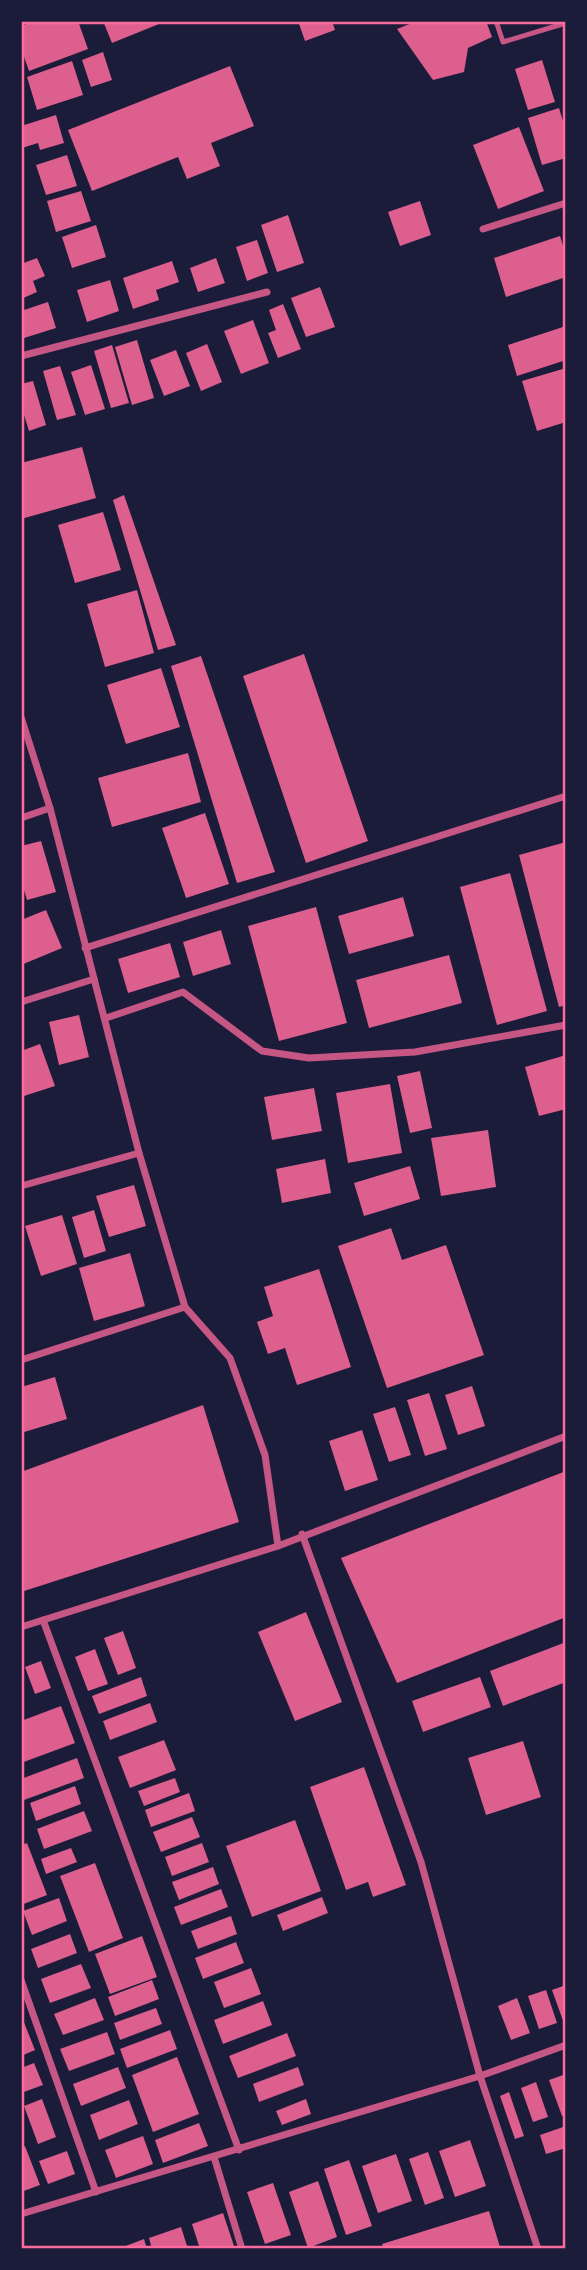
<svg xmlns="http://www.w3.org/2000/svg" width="587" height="2270" font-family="'Nunito Sans',sans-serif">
	<rect width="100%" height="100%" fill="#1b1b3a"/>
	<!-- building -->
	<g fill="#dd5f8e">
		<polygon points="34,21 78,21 88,49 29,71 21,48 21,26"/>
		<polygon points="103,21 158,21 159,24 112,43"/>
		<polygon points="298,21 332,21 335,30 305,41"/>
		<polygon points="417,21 486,21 492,37 468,48 464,72 433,80 397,29"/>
		<polygon points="103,52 112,80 91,87 82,60"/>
		<polygon points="542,60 555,102 528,110 515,69"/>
		<polygon points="72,61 83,95 37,110 27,77"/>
		<polygon points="230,66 254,126 211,143 220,166 187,179 178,157 92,191 68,130"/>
		<polygon points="559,108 566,131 566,158 542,165 528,118"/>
		<polygon points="56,115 64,143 40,150 38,143 22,148 21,126"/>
		<polygon points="519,127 544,191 498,209 473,145"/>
		<polygon points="67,155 77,186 46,195 36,165"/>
		<polygon points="81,191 91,221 56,232 47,201"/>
		<polygon points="420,201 431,235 400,246 388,212"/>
		<polygon points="288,215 304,263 277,272 261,225"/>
		<polygon points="96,225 106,257 72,268 62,237"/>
		<polygon points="560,236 566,256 566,277 506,297 494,258"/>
		<polygon points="257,240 268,273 247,281 236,247"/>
		<polygon points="37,258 45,276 33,281 37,292 21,299 21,264"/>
		<polygon points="216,258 225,283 198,292 190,268"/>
		<polygon points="172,261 179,282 156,290 159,300 133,309 123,278"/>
		<polygon points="110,280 119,311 87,322 77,290"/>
		<polygon points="320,287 335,327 306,337 291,298"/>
		<polygon points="48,302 56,328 24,338 21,311"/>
		<polygon points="283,304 301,349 278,358 268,333 276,330 269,310"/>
		<polygon points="253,320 269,363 241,374 224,331"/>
		<polygon points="566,326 566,360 517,376 508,345"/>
		<polygon points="137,340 154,398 132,405 115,347"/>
		<polygon points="207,344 222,382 201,391 186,353"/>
		<polygon points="112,345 129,403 111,408 94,351"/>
		<polygon points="176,350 190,386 164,396 150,360"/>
		<polygon points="91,365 105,409 85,415 71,372"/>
		<polygon points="60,366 76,415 57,420 43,371"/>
		<polygon points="566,368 566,422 537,431 522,381"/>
		<polygon points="33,381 46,425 29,431 21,405 21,384"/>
		<polygon points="82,447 96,498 21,519 21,463"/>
		<polygon points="124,495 176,645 158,650 113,500"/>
		<polygon points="103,512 121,570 75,583 58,525"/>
		<polygon points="137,590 154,653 105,667 87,604"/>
		<polygon points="304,654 368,841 306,863 243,676"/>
		<polygon points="201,656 275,872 237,883 171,666"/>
		<polygon points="161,668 180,727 126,744 107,685"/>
		<polygon points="188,753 201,802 112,827 98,778"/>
		<polygon points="205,813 229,884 186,898 162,828"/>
		<polygon points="41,841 56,892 27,900 21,880 21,846"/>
		<polygon points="566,842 566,1005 559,1007 519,855"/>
		<polygon points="510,873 547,1011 497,1025 460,887"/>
		<polygon points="403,897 414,936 349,954 338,916"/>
		<polygon points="316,907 347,1023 279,1041 248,926"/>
		<polygon points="46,910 62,948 21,965 21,920"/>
		<polygon points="221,930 231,964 193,976 183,942"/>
		<polygon points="170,943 180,977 128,993 118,959"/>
		<polygon points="449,955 462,1003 369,1028 356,980"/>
		<polygon points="79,1015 89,1057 59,1065 49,1022"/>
		<polygon points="40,1044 55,1086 24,1096 21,1087 21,1051"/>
		<polygon points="566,1055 566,1109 539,1116 525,1067"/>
		<polygon points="420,1071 432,1128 410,1133 397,1076"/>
		<polygon points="390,1084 402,1153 348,1163 336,1093"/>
		<polygon points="314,1088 322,1131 272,1140 264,1097"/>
		<polygon points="488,1130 496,1187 441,1196 431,1138"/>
		<polygon points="325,1159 331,1193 282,1203 276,1169"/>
		<polygon points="410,1166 420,1199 364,1216 354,1183"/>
		<polygon points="134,1185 146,1226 109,1237 96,1196"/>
		<polygon points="94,1210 106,1251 84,1258 72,1217"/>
		<polygon points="62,1215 77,1264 41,1276 25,1226"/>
		<polygon points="391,1228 402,1260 446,1245 484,1355 387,1388 338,1246"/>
		<polygon points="130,1253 145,1306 94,1321 79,1268"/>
		<polygon points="319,1269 351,1367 297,1385 285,1348 268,1354 257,1322 273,1316 264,1287"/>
		<polygon points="55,1377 67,1419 21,1433 21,1387"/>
		<polygon points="472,1386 485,1426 458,1435 445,1395"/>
		<polygon points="429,1393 447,1449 425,1456 407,1400"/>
		<polygon points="203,1405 239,1522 21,1592 21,1472"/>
		<polygon points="395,1407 411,1455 389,1462 373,1414"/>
		<polygon points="362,1430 378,1480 345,1491 329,1441"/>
		<polygon points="566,1471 566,1617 397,1683 341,1558"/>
		<polygon points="306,1612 342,1702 295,1721 258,1632"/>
		<polygon points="123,1631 136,1668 118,1675 104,1638"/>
		<polygon points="566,1642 566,1682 503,1706 490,1671"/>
		<polygon points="95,1649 108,1684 88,1691 75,1657"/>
		<polygon points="41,1661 51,1688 35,1694 25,1667"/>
		<polygon points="141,1677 147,1696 99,1714 92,1696"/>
		<polygon points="480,1677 491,1707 423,1732 412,1701"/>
		<polygon points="150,1703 157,1722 110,1740 103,1721"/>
		<polygon points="61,1706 75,1743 21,1763 21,1721"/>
		<polygon points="164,1740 176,1770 130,1788 118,1757"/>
		<polygon points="523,1741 541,1797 486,1815 468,1758"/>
		<polygon points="77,1758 84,1778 24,1800 21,1779"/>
		<polygon points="364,1767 406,1885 373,1897 368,1882 346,1890 310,1787"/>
		<polygon points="175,1778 180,1792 144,1806 138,1791"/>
		<polygon points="75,1786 81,1804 36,1821 30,1803"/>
		<polygon points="189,1793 195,1811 151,1827 145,1810"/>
		<polygon points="84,1811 92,1831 44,1849 37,1829"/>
		<polygon points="192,1817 200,1837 161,1852 153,1832"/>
		<polygon points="295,1820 321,1891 252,1917 226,1846"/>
		<polygon points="27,1843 47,1895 21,1905 21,1845"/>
		<polygon points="202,1843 209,1862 172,1876 165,1857"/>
		<polygon points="71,1848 77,1862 46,1874 41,1859"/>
		<polygon points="95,1863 123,1938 89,1952 60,1876"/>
		<polygon points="213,1867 219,1884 179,1900 172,1882"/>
		<polygon points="221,1889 228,1907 181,1925 174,1907"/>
		<polygon points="322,1897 328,1913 283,1931 277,1915"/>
		<polygon points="59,1898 67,1921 32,1935 23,1911"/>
		<polygon points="231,1916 237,1934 198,1949 191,1931"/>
		<polygon points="70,1934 77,1953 38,1968 31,1949"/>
		<polygon points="142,1936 157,1977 110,1994 95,1954"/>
		<polygon points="236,1942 244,1963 203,1979 195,1958"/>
		<polygon points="81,1964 91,1988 50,2003 41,1979"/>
		<polygon points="251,1968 261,1994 224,2008 214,1982"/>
		<polygon points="152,1980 159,1999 115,2016 108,1997"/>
		<polygon points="566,1985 566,2029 552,1990"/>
		<polygon points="546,1990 557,2023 539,2029 528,1996"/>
		<polygon points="95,1998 104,2020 63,2035 54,2014"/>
		<polygon points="517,1998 530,2033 511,2040 498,2006"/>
		<polygon points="263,2001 272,2025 223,2044 214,2020"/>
		<polygon points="156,2008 162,2024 120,2040 114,2023"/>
		<polygon points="21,2015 35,2050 21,2056"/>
		<polygon points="170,2030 177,2049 127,2068 120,2049"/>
		<polygon points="107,2032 115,2054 69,2071 60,2049"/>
		<polygon points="287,2033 296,2056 238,2078 229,2056"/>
		<polygon points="177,2057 199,2114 153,2132 132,2075"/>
		<polygon points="34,2063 43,2085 21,2093 21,2068"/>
		<polygon points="118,2067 126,2088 81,2106 73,2084"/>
		<polygon points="298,2067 304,2085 259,2102 253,2084"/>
		<polygon points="566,2074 566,2115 562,2116 549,2080"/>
		<polygon points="536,2082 548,2117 533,2122 521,2088"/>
		<polygon points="509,2092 524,2136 515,2139 500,2096"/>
		<polygon points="42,2099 56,2137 38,2144 24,2106"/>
		<polygon points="306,2099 311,2114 282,2125 276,2111"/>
		<polygon points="129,2100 138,2124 99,2140 90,2115"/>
		<polygon points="199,2123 208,2146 163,2163 155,2140"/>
		<polygon points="566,2126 566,2148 546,2154 540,2135"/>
		<polygon points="143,2136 153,2164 116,2178 105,2150"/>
		<polygon points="470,2140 486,2186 455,2197 439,2151"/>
		<polygon points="25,2146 40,2185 21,2192 21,2148"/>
		<polygon points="67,2151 75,2174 48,2184 39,2161"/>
		<polygon points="428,2152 444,2198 425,2205 409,2159"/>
		<polygon points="396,2154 412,2201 378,2213 362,2166"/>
		<polygon points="349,2160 372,2226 346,2235 324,2169"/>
		<polygon points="318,2181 337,2237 308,2248 289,2192"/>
		<polygon points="273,2183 291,2235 265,2244 247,2192"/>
		<polygon points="489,2211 500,2247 384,2249 382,2244"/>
		<polygon points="223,2213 235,2249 200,2249 192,2224"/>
		<polygon points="181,2227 188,2249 152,2249 149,2238"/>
		<polygon points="144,2239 147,2249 118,2249"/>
	</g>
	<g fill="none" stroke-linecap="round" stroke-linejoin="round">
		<!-- service -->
		<polyline stroke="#c65784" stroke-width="5" points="496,21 503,42 566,23"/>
		<!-- minor -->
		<g stroke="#c65784" stroke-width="7">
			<polyline points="483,229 566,203"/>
			<polyline points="21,356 267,292"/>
			<polyline points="21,717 50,808 139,1153 185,1307 230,1358 265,1455 278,1546"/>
			<polyline points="21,818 50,808"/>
			<polyline points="85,948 566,796"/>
			<polyline points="21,1002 94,979"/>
			<polyline points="106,1018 183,992 262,1051 309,1058 415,1052 566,1025"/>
			<polyline points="21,1186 139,1153"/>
			<polyline points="21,1360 185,1307"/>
			<polyline points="302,1534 421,1862 480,2076 538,2249"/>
			<polyline points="43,1620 239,2150"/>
			<polyline points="21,1627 278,1546 566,1436"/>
			<polyline points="21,1980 96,2192"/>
			<polyline points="214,2157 242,2249"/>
			<polyline points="21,2214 480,2076 566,2045"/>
		</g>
	</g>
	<!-- border -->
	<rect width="587" height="2270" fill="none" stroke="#1b1b3a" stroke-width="46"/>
	<rect x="23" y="23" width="541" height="2224" fill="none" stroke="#ff6b9d" stroke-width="2.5"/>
</svg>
